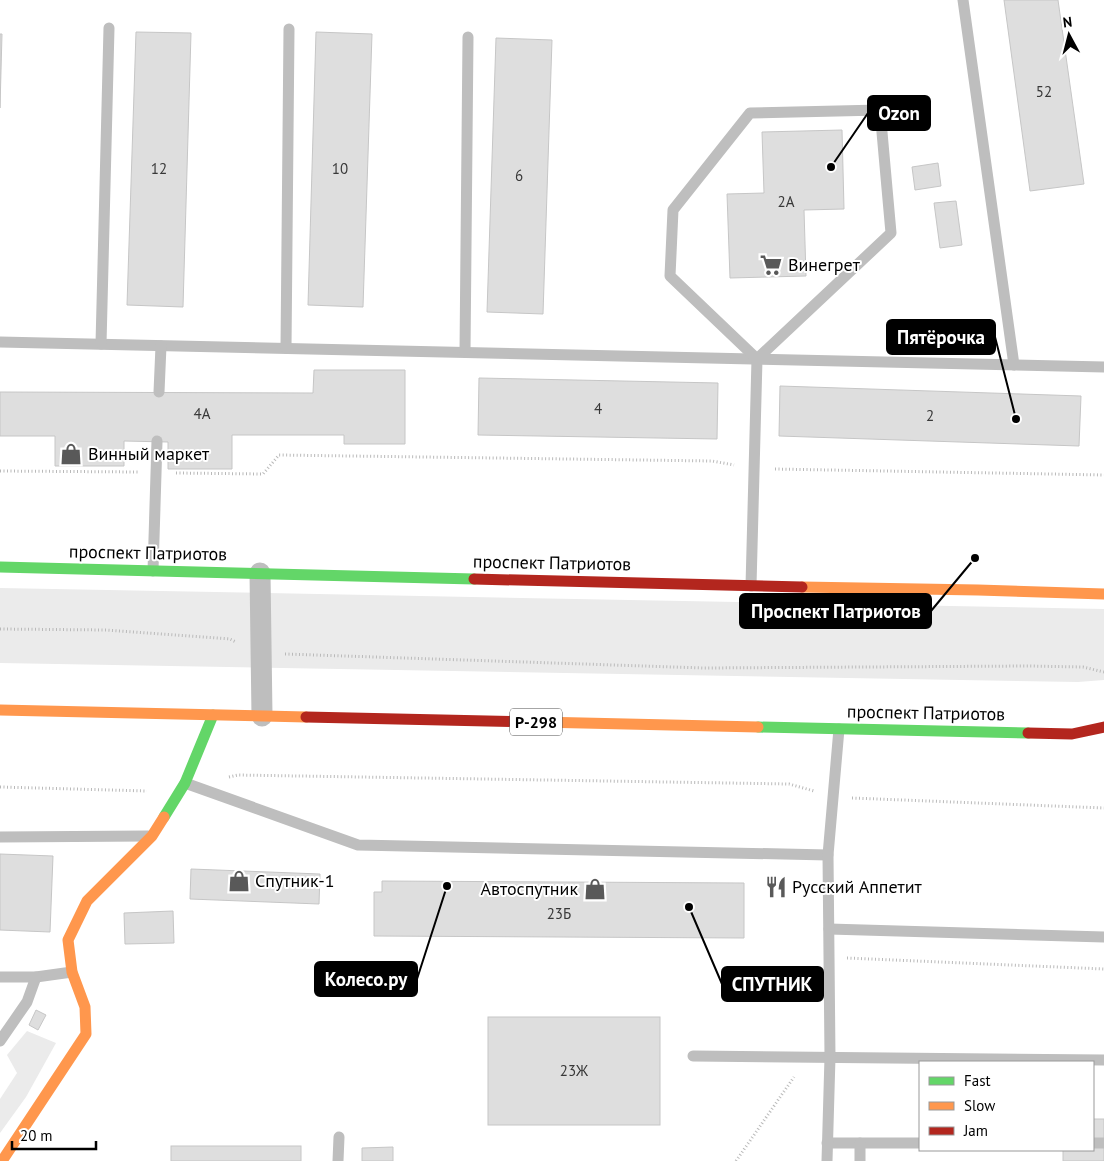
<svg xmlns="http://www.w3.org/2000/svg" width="1104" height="1161" font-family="'PT Sans',sans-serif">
	<rect width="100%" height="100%" fill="#fff"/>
	<!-- green -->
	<g fill="#ebebeb">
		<polygon points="0,588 1104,609 1104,680 1078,682 0,663"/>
		<polygon points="27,1031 56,1043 26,1097 0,1133 0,1099 17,1073 7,1055"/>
	</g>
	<!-- building -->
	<g fill="#dedede" stroke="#c6c6c6">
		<polygon points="1004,0 1058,0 1084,184 1030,191"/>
		<polygon points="136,32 191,33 183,307 127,305"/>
		<polygon points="316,32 372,34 363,307 308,305"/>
		<polygon points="0,34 2,34 0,108"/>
		<polygon points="496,38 552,40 543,314 487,312"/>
		<polygon points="842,130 844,209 804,210 806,276 730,278 727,194 764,193 762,132"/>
		<polygon points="938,163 941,186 915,190 912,167"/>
		<polygon points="956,201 962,245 940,248 934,203"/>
		<polygon points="314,370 405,370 405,444 344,444 344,435 232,435 232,469 168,469 168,442 124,441 124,466 55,466 55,436 0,436 0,392 313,393"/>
		<polygon points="479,378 718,383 717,439 478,435"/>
		<polygon points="780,386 1081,396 1079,446 779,436"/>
		<polygon points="0,854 53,856 50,932 0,930"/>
		<polygon points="191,869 320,874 319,904 190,899"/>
		<polygon points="382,881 744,883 744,938 374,936 374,892 382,892"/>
		<polygon points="173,911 174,943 125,944 124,913"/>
		<polygon points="36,1010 46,1015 38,1030 29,1025"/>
		<rect x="488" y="1017" width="172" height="108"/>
		<polygon points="1093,1119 1104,1119 1104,1161 1063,1161 1063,1150 1093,1150"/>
		<rect x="171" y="1146" width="130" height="15"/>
		<polygon points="393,1147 393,1161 362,1161 362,1148"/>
	</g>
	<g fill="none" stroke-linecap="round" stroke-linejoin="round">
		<!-- path -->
		<g stroke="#b9b9b9" stroke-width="3" stroke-dasharray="1 2.5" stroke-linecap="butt">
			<polyline points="775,469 1104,475"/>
			<polyline points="0,471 138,472"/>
			<polyline points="176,473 263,474 279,455 712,461 734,465"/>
			<polyline points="0,629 106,630 230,639 236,642"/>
			<polyline points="285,654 703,668 1028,666 1083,667 1104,672"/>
			<polyline points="229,777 238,775 789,784 814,791"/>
			<polyline points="0,787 147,791"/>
			<polyline points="852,798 1104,808"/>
			<polyline points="847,958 1104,969"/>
			<polyline points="736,1161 794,1077"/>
		</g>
		<!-- lane -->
		<g stroke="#bebebe" stroke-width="11">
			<polyline points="963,0 1014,365"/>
			<polyline points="0,342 1104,367"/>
			<polyline points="101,344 109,28"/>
			<polyline points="286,348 289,29"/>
			<polyline points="465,352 468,37"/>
			<polyline points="159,392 161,346"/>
			<polyline points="153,571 157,441"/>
			<polyline points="751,586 757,359 891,233 880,110 750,113 673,210 670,276 757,359"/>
			<polyline points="185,783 358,845 828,855"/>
			<polyline points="0,837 148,836"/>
			<polyline points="829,929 1104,937"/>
			<polyline points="0,977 36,977 72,972"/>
			<polyline points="0,1041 27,1002 36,977"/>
			<polyline points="693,1056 1104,1060"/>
			<polyline points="827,1143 920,1143"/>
			<polyline points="1093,1143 1104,1143"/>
			<polyline points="338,1161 339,1137"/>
			<polyline points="827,1161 830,1057 828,855 839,729"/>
			<polyline points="860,1161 860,1143"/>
		</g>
		<!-- street -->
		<polyline stroke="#bebebe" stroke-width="21" points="260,573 262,716"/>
		<!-- fast -->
		<g stroke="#63d668" stroke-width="11">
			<polyline points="0,567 474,579"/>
			<polyline points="758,727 1028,733"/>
			<polyline points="164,817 185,783 213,715"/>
		</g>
		<!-- slow -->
		<g stroke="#ff974d" stroke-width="11">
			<polyline points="802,587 978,590 1104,594"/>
			<polyline points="0,710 306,717"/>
			<polyline points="539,722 758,727"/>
			<polyline points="2,1161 86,1034 85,1007 72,972 68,940 87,901 152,836 164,817"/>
		</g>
		<!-- jam -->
		<g stroke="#b3261e" stroke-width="11">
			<polyline points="474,579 802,587"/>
			<polyline points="306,717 539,722"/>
			<polyline points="1028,733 1072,734 1104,727"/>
		</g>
	</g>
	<!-- icons -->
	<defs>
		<g id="supermarket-bare" transform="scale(1.725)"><path d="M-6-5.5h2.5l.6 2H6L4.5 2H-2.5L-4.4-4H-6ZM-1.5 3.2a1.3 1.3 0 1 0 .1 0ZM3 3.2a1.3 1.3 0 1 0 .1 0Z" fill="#595959" stroke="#fff" stroke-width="2.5" paint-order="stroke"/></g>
		<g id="shop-bare" transform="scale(1.725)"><path d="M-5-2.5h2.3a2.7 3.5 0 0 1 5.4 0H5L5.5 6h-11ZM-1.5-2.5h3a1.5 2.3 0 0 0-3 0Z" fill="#595959" stroke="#fff" stroke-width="2.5" paint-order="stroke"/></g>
		<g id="restaurant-bare" transform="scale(1.725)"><path d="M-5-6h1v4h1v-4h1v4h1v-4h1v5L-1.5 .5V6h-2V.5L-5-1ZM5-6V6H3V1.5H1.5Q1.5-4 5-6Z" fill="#595959" stroke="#fff" stroke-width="2.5" paint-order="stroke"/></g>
	</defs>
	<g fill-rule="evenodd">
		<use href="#supermarket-bare" x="771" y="265"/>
		<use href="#shop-bare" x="71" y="454"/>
		<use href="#shop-bare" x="239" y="881"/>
		<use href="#restaurant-bare" x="776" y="887"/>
		<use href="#shop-bare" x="595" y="889"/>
	</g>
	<g text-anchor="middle" stroke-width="4" stroke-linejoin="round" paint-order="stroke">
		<!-- number labels -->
		<g font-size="15" fill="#383838">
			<text x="1044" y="97">52</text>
			<text x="159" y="174">12</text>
			<text x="340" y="174">10</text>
			<text x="519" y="181">6</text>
			<text x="786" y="207">2А</text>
			<text x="598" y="414">4</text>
			<text x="202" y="419">4А</text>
			<text x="930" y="421">2</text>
			<text x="559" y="919">23Б</text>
			<text x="574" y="1076">23Ж</text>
		</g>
		<!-- shield labels -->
		<rect fill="#fff" stroke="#4c4c4c" stroke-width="1" x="510" y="708.5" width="52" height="27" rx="4"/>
		<g font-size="16" font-weight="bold" fill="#000">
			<text x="536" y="728">Р-298</text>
		</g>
		<!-- poi labels -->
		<g font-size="18" fill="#000" stroke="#fff" text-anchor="start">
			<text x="788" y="271">Винегрет</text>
			<text x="88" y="460">Винный маркет</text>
			<text x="255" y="887">Спутник-1</text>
			<text x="792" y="893">Русский Аппетит</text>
			<text x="578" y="895" text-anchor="end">Автоспутник</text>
		</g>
		<!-- street labels -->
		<g font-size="18" fill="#000" stroke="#fff">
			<text transform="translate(148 553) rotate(1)" y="6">проспект Патриотов</text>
			<text transform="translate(552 563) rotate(1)" y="6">проспект Патриотов</text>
			<text transform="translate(926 713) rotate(1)" y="6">проспект Патриотов</text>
		</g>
	</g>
	<!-- callouts -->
	<path fill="none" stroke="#000" stroke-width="2" d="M831 167L868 113M1016 419L995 337M975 558L931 611M447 886L417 979M689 907L722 984"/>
	<g fill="#000" stroke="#fff" stroke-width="2">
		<circle cx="831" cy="167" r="5"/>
		<circle cx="1016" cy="419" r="5"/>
		<circle cx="975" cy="558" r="5"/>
		<circle cx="447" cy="886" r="5"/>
		<circle cx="689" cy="907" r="5"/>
	</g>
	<g fill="#000" stroke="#000" stroke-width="2">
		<rect x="868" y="96" width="62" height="34" rx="5"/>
		<rect x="887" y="320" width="108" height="34" rx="5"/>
		<rect x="740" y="594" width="191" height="34" rx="5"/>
		<rect x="315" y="962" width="102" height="34" rx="5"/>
		<rect x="722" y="967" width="101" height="34" rx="5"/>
	</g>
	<g font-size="19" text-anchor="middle" font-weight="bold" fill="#fff">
		<text x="899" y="120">Ozon</text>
		<text x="941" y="344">Пятёрочка</text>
		<text x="836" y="618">Проспект Патриотов</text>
		<text x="366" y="986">Колесо.ру</text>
		<text x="772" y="991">СПУТНИК</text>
	</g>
	<!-- legend -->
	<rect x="919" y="1061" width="175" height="90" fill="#ffffff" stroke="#999999"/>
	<rect x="929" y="1077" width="25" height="8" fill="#63d668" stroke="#999999"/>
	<text x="964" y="1086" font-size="15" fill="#000000">Fast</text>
	<rect x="929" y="1102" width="25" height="8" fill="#ff974d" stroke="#999999"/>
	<text x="964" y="1111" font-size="15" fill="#000000">Slow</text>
	<rect x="929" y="1127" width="25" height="8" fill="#b3261e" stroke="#999999"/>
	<text x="964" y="1136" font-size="15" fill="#000000">Jam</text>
	<!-- north arrow -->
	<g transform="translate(1069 35) rotate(353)" stroke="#ffffff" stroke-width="4" paint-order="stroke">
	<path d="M0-4L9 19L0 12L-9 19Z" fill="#000000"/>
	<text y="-8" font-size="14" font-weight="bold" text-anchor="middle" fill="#000000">N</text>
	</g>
	<!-- scale -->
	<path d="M12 1141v8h84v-8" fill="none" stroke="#000000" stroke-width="2.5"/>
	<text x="20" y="1141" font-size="15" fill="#000000" stroke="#ffffff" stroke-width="4" paint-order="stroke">20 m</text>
</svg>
